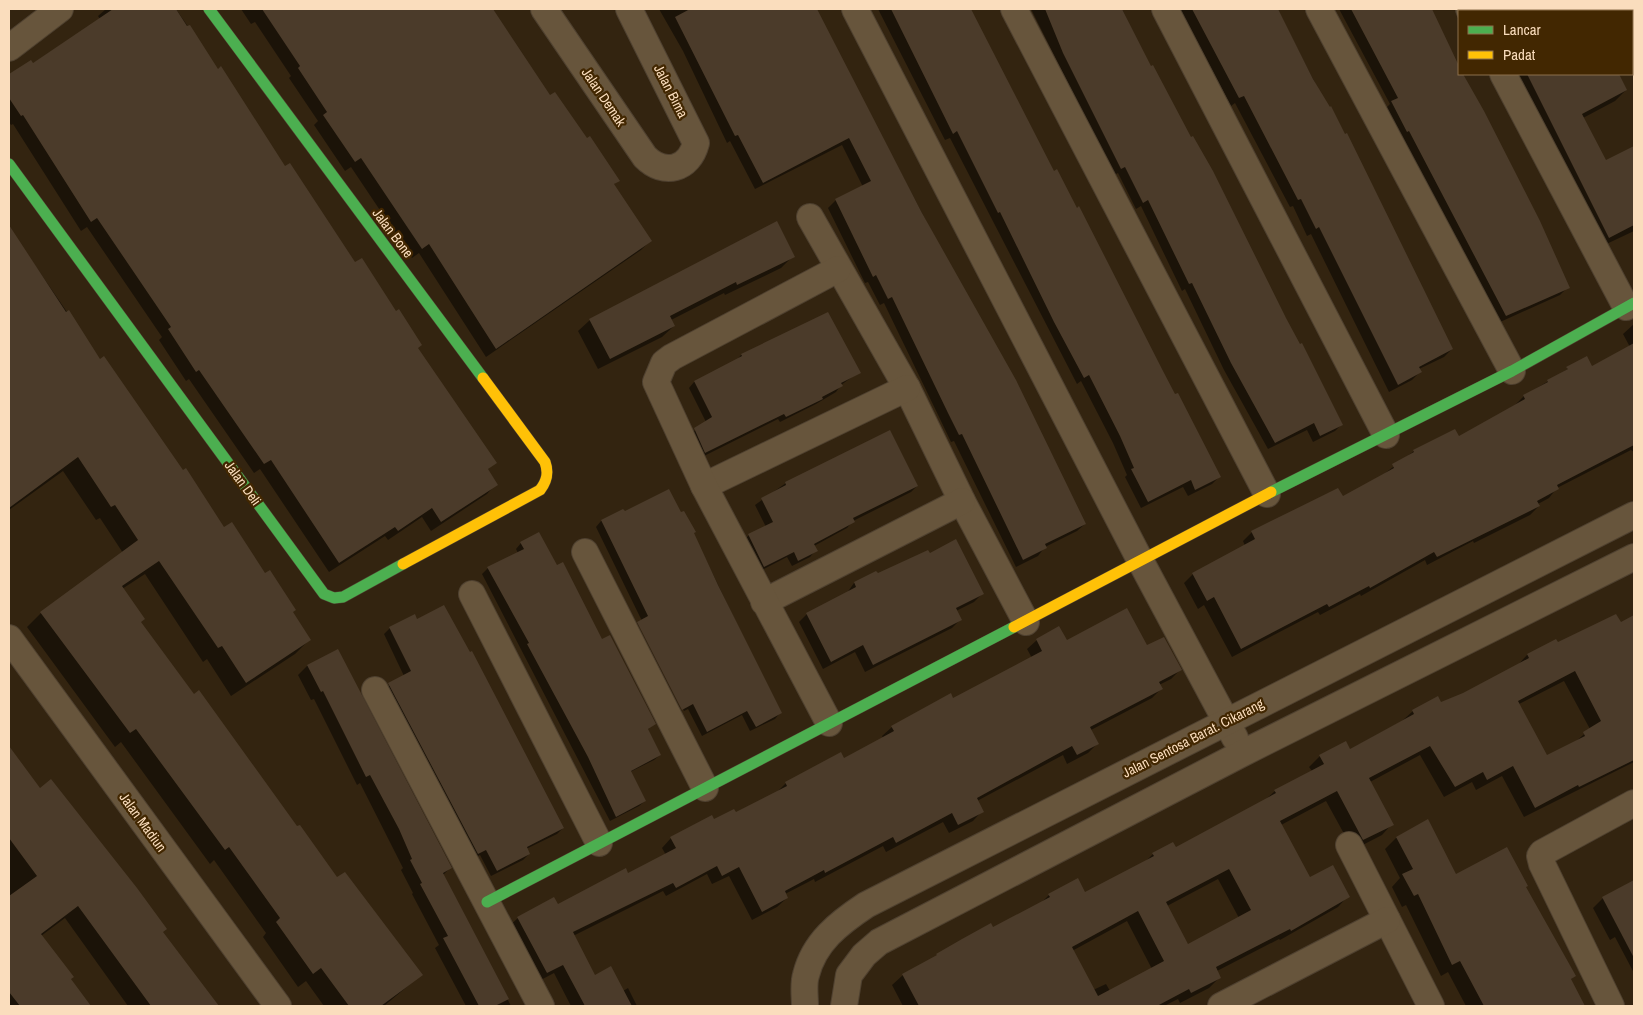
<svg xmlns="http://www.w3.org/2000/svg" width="1643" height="1015" font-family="'Archivo Narrow',sans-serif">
	<rect width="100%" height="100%" fill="#332410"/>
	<!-- shadow -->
	<g fill="#0007" fill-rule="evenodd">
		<polygon points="106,9 176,9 284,168 417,348 495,462 487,470 496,484 487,494 431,531 422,517 388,540 385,536 329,572 260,469 254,473 189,379 186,381 159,340 162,337 87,227 81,231 13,124 11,125 9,122 9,76 30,62 32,64 100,19 98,16"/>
		<polygon points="241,9 490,9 550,97 618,180 613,185 650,241 641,250 486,357 419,253 412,258 351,167 345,171 314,125 318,121 289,78 291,76 255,22 251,24"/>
		<polygon points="659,9 815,9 1085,524 1077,531 1045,547 1038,556 1016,567 954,441 951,442 941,421 884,303 880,305 868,282 865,283 828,208 836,200 863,187 842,145 755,189 730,141 727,143 683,51"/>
		<polygon points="878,9 968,9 1053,172 1219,477 1212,484 1188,496 1183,487 1141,508 1125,477 1127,475 1113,443 1081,381 1077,384 950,138 945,140"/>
		<polygon points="1031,9 1122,9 1151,68 1342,424 1335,431 1313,442 1307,430 1268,449 1224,370 1185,289 1182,291 1141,206 1136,209 1118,173 1114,175"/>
		<polygon points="1180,9 1277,9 1452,349 1444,357 1419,369 1420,372 1412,380 1389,392 1311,234 1307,236 1293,206 1290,207 1235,103 1231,106"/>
		<polygon points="1339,9 1425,9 1430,17 1433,15 1459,69 1459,74 1461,74 1568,287 1560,295 1498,323 1384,110 1390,104"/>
		<polygon points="1483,9 1588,9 1590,11 1484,11"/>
		<polygon points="1511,74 1618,74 1626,90 1615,101 1583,118 1605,162 1634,147 1634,231 1598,248"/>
		<polygon points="9,234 18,247 21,245 100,360 224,529 292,612 309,640 295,654 231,696 207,659 203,662 145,574 122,589 140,622 193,696 337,879 421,975 384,1006 324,1006 306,981 298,987 263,937 266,933 214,860 210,864 121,742 115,747 27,627 41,613 123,553 100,518 96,520 63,471 9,510"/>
		<polygon points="793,256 781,268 725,295 724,293 671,320 674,326 662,337 598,369 578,331 590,320"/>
		<polygon points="827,314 859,372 841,385 836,392 816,404 780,422 778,419 700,458 689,435 706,422 689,388 694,382 736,361 741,355"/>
		<polygon points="1634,324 1634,452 1631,450 1557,488 1549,498 1538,504 1539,506 1530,515 1474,543 1473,541 1427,565 1425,560 1361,596 1360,594 1320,615 1318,612 1232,657 1204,605 1198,609 1184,583 1193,574 1245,546 1243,541 1252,532 1342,498 1384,474 1414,451 1458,438 1515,405 1524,396 1586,358 1591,367 1630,347 1623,334"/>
		<polygon points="786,483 917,486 911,492 853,521 847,528 814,546 816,550 810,557 792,566 787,557 758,572 742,542 749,535 766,527 755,505"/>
		<polygon points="623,510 624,513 693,533 780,713 775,719 750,731 742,715 702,736 688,709 684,711 639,623 642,621 596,527 601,521"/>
		<polygon points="521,543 556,567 654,724 647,730 660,755 654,760 630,772 645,801 639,806 610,821 482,574 488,568 518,553 516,549"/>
		<polygon points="876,573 877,575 982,594 974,602 956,611 960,620 952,628 865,672 855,652 823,669 799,622 807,614 847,593 854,583"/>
		<path d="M1634 617V762L1524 817 1502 776 1476 790 1472 782 1444 797 1420 755 1370 782 1392 824 1382 835 1353 850 1326 801 1281 825 1310 879 1348 896 1338 907 1280 940 1279 939 1217 971 1220 977 1209 988 1180 1003 1178 999 1164 1006H1060L1059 1003 1053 1006H974L964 986 925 1006H903L892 985 903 975 1041 903 1049 895 1085 894 1145 862 1153 854 1172 844 1175 849 1265 800 1275 791 1312 771 1309 767 1320 756 1349 750 1402 721 1413 711 1441 704 1463 694 1517 666 1527 655 1555 641 1557 644 1620 624ZM1564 681 1590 729 1574 743 1547 757 1519 704ZM1218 879 1239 918 1188 945 1167 906ZM1127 921 1152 969 1110 991 1106 984 1093 990 1072 951Z"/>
		<polygon points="417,621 563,828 557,834 526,849 529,854 523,860 491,876 480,855 472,859 383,690 404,676 384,634 390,628"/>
		<polygon points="637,624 682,712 676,715 632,628"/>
		<polygon points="1037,640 1147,647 1180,670 1171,679 1159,685 1161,689 1152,698 1091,730 1098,743 1088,753 1067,764 1063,755 977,801 982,811 973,821 949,833 943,822 886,852 883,846 815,882 814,879 785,894 787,898 777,907 752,920 729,876 712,884 707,874 666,896 663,891 573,936 594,976 623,991 628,988 637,1006 571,1006 554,973 537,982 508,927 518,918 558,906 628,875 666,855 662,848 671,838 735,814 777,792 786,783 844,759 883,738 882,736 892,727 953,699 1032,658 1027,649"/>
		<polygon points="337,651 450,868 443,875 511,1006 466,1006 435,948 439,945 412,894 413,893 401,870 403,868 360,783 357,785 314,699 311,700 298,675 307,666"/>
		<polygon points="9,750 39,789 162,932 217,1006 128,1006 65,918 41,936 89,1006 9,1006"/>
		<polygon points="1428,821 1456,876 1524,888 1574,976 1570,980 1583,1006 1466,1006 1448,972 1441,976 1406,905 1402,907 1392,887 1400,878 1385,849 1396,838"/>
		<polygon points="1634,881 1634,973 1615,937 1610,940 1593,908 1603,898"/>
	</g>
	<!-- building -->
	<g fill="#4b3b2a" fill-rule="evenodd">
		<polygon points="113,9 176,9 187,26 190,25 218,69 221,66 285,166 290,163 355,262 362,258 396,311 399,309 422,345 418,348 497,463 488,469 498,485 441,522 432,508 398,531 395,527 339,563 271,460 264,464 199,370 196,372 168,329 171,327 131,268 97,218 91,222 23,115 21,116 9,98 9,74 31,60 33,63"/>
		<polygon points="262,9 493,9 550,95 555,92 587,138 590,136 620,181 614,184 652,241 496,349 429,244 422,249 361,158 355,162 323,115 327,112 298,68 300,66"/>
		<polygon points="690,9 817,9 922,213 1016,380 1086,524 1045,544 1047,548 1023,560 962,434 959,435 948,413 892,297 888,299 876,275 873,277 835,199 871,181 849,138 763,183 738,135 735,136 675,17"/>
		<polygon points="891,9 971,9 1054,171 1057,169 1077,208 1079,206 1163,371 1175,394 1178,393 1221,477 1195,490 1191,480 1148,502 1131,469 1134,468 1120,436 1089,375 1084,378 1054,322 1000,212 998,213 957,131 953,134"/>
		<polygon points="1045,9 1122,9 1151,66 1153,65 1191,137 1193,136 1213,171 1286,318 1300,344 1302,343 1343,425 1320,436 1314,423 1275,443 1231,363 1192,283 1189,284 1148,200 1143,203 1125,167 1121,169 1063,53"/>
		<polygon points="1192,9 1278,9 1313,79 1330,107 1331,106 1345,134 1347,133 1453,349 1419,367 1422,372 1398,385 1319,227 1316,229 1301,199 1298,200 1244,96 1239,98"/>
		<polygon points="1351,9 1432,9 1459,66 1459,74 1463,74 1484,111 1540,221 1570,288 1506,316 1409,131 1407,132 1391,101 1398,98"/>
		<polygon points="1527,74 1619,74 1627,90 1582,114 1606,160 1634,146 1634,225 1609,238"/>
		<polygon points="777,221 795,257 737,285 736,282 670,316 675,326 610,359 589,319"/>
		<polygon points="9,225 66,312 69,310 100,359 104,356 183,470 186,468 224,527 232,522 265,573 270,570 296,610 293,612 311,640 246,683 222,646 218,648 159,561 122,586 145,619 141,622 194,694 199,690 297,826 300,825 337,877 345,872 423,975 381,1006 349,1006 321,968 313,974 276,922 280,918 229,847 225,850 136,729 130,733 40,612 138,540 115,505 111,507 78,457 9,508"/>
		<polygon points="828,312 861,373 841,383 843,386 822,397 823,399 786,417 784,414 705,453 694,428 712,417 694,381 742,356 741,354"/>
		<polygon points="1634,343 1634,445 1557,485 1559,489 1537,501 1540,506 1437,557 1434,552 1370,588 1369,586 1329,607 1327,604 1241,649 1214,597 1207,601 1192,573 1255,539 1251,531 1338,488 1343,496 1394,468 1392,464 1414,452 1413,450 1455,429 1459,436 1525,399 1523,395 1548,382 1547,380 1568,369 1566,367 1587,356 1592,366"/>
		<polygon points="890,430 918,486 853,518 855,522 814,544 818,551 798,561 794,552 764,567 748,534 773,522 761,498 786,485 785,482"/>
		<polygon points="669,489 681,512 684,511 696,532 694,533 718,585 782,713 756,727 747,711 707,732 693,704 682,710 637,622 648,616 601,520 623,509 625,511"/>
		<polygon points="539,532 557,565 563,562 602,639 610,635 656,724 648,729 661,755 631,771 646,801 616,817 588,757 527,644 529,643 487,567 524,549 520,542"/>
		<polygon points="956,539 984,594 956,608 962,620 873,665 863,645 831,662 806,613 856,587 854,582 876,571 878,573 928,550 930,553"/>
		<polygon points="444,605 470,652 472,651 564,828 527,847 530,854 497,871 486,850 478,854 388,683 411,671 389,627 415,614 417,619"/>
		<polygon points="1127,608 1147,645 1164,637 1182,670 1159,682 1163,689 1090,727 1099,744 1077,755 1072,746 977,798 984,812 958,825 952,813 896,843 893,837 825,873 824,870 785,891 788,898 762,912 739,867 722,876 717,866 676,888 673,883 573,932 595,975 611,966 632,1006 585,1006 563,965 547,973 517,917 554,897 558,904 626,868 628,873 676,848 670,837 712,815 714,819 734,809 736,812 787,786 785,782 841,752 844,758 894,731 891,726 951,693 953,698 1042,651 1036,639 1059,626 1067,640"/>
		<path d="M1616 614 1621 622 1634 615V760L1579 787 1578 785 1535 808 1513 766 1487 780 1483 772 1455 787 1430 746 1369 778 1394 825 1363 840 1337 791 1280 821 1310 877 1333 865 1350 897 1291 931 1290 929 1216 967 1221 978 1191 993 1189 989 1157 1006H919L902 974 937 955 936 954 962 939 991 923 993 927 1050 897 1048 894 1078 878 1085 892 1154 856 1152 853 1173 842 1176 847 1276 793 1274 790 1324 764 1319 755 1346 741 1350 749 1414 714 1412 710 1438 696 1441 702 1463 693 1529 658 1527 654 1556 639 1558 642ZM1575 671 1601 721 1583 732 1585 736 1547 755 1518 701ZM1229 869 1251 910 1188 944 1166 902ZM1138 911 1164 961 1098 996 1072 947Z"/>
		<polygon points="338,649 452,868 443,873 509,999 495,1006 479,1006 443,938 448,936 420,884 422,883 410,860 412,859 399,829 370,775 366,777 323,691 321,692 307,665"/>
		<polygon points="9,746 40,788 51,779 137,888 167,929 163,932 219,1006 151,1006 78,906 41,934 74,977 71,979 91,1006 20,1006 9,992 9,896 37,876 9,838"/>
		<polygon points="1428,819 1456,874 1507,847 1528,886 1526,887 1576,976 1571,979 1585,1006 1484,1006 1460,961 1452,965 1418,894 1414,896 1402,874 1413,869 1396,837"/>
		<polygon points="1634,880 1634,958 1602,897"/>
	</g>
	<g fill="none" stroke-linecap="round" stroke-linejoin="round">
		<!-- street casing -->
		<g stroke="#4f4130" stroke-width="28">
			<g id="street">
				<path d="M544 9 645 157C664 176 689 170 696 143L629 9"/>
				<polyline points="855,9 1140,560 1235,738"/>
				<polyline points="1014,9 1267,494"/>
				<polyline points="1165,9 1386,435"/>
				<polyline points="1319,9 1512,371"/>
				<polyline points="1469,9 1470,11"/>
				<polyline points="1632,17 1634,22"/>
				<polyline points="9,48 60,9"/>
				<polyline points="1503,74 1626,307"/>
				<polyline points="810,217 907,388 962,501 1026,622"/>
				<polyline points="704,486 907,388"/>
				<polyline points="585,552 705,788"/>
				<polyline points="472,594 599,843"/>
				<polyline points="764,602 962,501"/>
				<polyline points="9,638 278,1006"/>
				<polyline points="375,690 541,1006"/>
				<polyline points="829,723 704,486 656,382 664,363 672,357 838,269"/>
				<polyline points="1349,845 1431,1006"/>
				<path d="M805 1006C805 996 803 984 806 975 814 942 839 923 866 905L1634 515"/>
				<polyline points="844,1006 849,975 864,955 879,942 1243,753 1634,557"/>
				<polyline points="1221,1006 1387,920"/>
				<polyline points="1611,1006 1542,864 1540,856 1542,853 1634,803"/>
			</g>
		</g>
		<!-- fast casing -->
		<g stroke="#4f4130" stroke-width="12">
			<g id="fast">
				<polyline points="209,9 483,378"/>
				<polyline points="9,164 324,594 334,598 343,597 403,564"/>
				<polyline points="1271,492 1512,371 1634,303"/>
				<polyline points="487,902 1014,627"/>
			</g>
		</g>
		<!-- slow casing -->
		<g stroke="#4f4130" stroke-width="12">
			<g id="slow">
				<path d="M403 564 540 490C547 481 549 473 545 462L483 378"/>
				<polyline points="1014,627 1271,492"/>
			</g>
		</g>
		<!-- street -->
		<use href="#street" stroke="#67553c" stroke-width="26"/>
		<!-- fast -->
		<use href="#fast" stroke="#4caf50" stroke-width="11"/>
		<!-- slow -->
		<use href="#slow" stroke="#ffc107" stroke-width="11"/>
	</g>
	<g text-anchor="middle" stroke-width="4.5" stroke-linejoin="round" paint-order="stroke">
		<!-- street labels -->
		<g font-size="14" fill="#faddbd" stroke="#422701">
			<text transform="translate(671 91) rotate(63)" y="5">Jalan Bima</text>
			<text transform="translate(604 97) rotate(56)" y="5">Jalan Demak</text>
			<text transform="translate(393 233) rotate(53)" y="5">Jalan Bone</text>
			<text transform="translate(243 483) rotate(54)" y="5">Jalan Deli</text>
			<text transform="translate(1193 738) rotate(-27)" y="5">Jalan Sentosa Barat. Cikarang</text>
			<text transform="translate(143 822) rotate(54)" y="5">Jalan Madiun</text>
		</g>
	</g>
	<!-- border -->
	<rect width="1643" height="1015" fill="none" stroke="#faddbd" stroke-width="20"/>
	<!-- legend -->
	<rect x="1458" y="10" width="175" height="65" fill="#422701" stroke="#8c704c"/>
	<rect x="1468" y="26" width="25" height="8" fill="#4caf50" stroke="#8c704c"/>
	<text x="1503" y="35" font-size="15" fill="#faddbd">Lancar</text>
	<rect x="1468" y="51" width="25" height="8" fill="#ffc107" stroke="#8c704c"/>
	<text x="1503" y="60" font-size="15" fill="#faddbd">Padat</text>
</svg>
